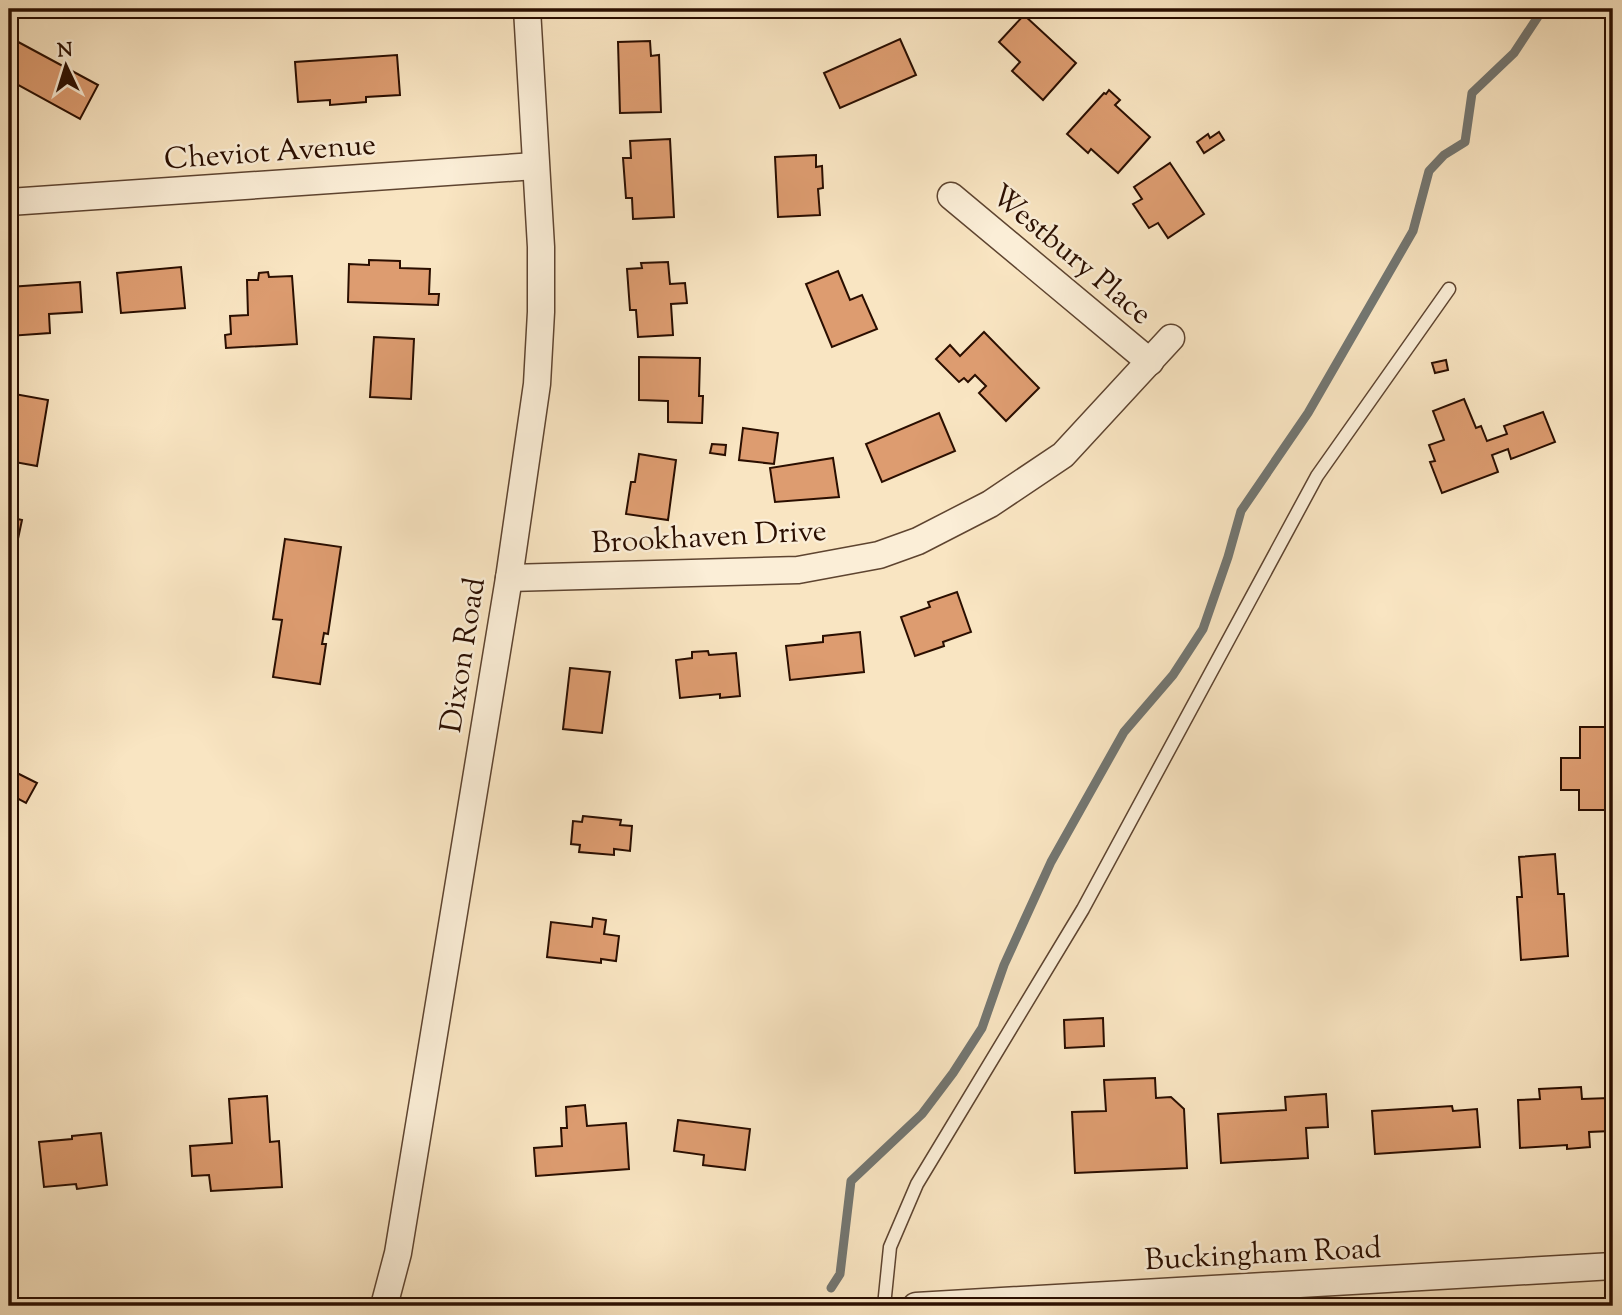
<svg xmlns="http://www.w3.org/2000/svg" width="1622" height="1315" font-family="'Sorts Mill Goudy',serif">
	<rect width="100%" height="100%" fill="#f9e5c2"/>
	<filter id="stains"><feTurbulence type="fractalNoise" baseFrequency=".00286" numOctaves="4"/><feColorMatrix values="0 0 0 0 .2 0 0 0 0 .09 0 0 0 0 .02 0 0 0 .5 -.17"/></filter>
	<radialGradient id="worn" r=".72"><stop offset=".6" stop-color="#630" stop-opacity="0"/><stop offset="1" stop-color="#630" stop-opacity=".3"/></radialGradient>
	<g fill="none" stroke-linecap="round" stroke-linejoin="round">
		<!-- stream -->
		<polyline stroke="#737671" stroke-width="9" points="831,1288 840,1274 851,1181 922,1114 953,1073 982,1028 1004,965 1051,862 1124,732 1173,675 1203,629 1228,557 1241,511 1308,413 1413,231 1429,171 1444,155 1465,142 1472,93 1514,53 1543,9"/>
	</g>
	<!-- building -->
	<g fill="#dd9c70" stroke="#2a0e00" stroke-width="2">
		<polygon points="1024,15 1076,63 1043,100 1012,71 1020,62 999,42"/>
		<polygon points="9,37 98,85 80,119 9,80"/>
		<polygon points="900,39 916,75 840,108 824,73"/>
		<polygon points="650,41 651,56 659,55 661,112 620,113 618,42"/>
		<polygon points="397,55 400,95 366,97 366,102 330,105 330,100 298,102 295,62"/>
		<polygon points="1109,90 1120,100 1115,105 1150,137 1118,173 1091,149 1088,153 1067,134 1104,93 1106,94"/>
		<polygon points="1219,132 1224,140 1204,153 1197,142 1208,134 1210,138"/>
		<polygon points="670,139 674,217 633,219 632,198 626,198 623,158 631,158 630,141"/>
		<polygon points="816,155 816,167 822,166 823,188 818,189 820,215 778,217 775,157"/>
		<polygon points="1170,163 1204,214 1168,238 1158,223 1149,228 1133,204 1142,199 1134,187"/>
		<polygon points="369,260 400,261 400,268 430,269 429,294 439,294 438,305 348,302 349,264 369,265"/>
		<polygon points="668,262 670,284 685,283 687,303 671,304 673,335 638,337 636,310 630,310 627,269 642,268 641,263"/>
		<polygon points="181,267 185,308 121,313 117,273"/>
		<polygon points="838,271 850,300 862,295 877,329 832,347 806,284"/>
		<polygon points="268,272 269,277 292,276 297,344 226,348 225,335 231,334 230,316 248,315 247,280 258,280 259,273"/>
		<polygon points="80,282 82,312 49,314 50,333 9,336 9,287"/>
		<polygon points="984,332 1039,388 1006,421 979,393 986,386 975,375 968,382 964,378 959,382 936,359 950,345 960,356"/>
		<polygon points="374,337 414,339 411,399 370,397"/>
		<polygon points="639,357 700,358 699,396 703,396 702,423 668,422 668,401 639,400"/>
		<polygon points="1446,360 1448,370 1435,373 1432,363"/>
		<polygon points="9,393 48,400 37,466 9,461"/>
		<polygon points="1464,399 1476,428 1481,426 1487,441 1507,434 1504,426 1543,412 1555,442 1511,459 1508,449 1492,455 1498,472 1442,493 1430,462 1435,461 1429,445 1444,440 1433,411"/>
		<polygon points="939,413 955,451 882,482 866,444"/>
		<polygon points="743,428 778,433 774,464 739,460"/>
		<polygon points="712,444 726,445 725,455 710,453"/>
		<polygon points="639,454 676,460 668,520 626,514 631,482 635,482"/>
		<polygon points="833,458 839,497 775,502 770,468"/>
		<polygon points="9,517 22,520 9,581"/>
		<polygon points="285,539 341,547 328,634 324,633 322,644 326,644 320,684 273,677 282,620 273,619"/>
		<polygon points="957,592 971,632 943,642 944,646 915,656 901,617 930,607 928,602"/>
		<polygon points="860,632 864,672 790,680 786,646 823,642 823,636"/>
		<polygon points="708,651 709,655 736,653 740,696 720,698 720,694 680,698 676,660 692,658 692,652"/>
		<polygon points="570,668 610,672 602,733 563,729"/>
		<polygon points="1580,727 1613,727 1613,810 1579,810 1579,790 1561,790 1561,758 1580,758"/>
		<polygon points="11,770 37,783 26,803 9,794 9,775"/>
		<polygon points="583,816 621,820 620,825 632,826 630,851 614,849 614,855 579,852 580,845 571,844 573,821 582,822"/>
		<polygon points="1555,854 1558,894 1564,894 1568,956 1521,960 1517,897 1522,897 1519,857"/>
		<polygon points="593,918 606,920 604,934 619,936 616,961 601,959 601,963 547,957 551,922 592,927"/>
		<polygon points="1103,1018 1104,1046 1065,1048 1064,1020"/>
		<polygon points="1155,1078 1156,1098 1171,1097 1184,1109 1187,1168 1075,1173 1072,1112 1106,1111 1104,1080"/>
		<polygon points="1581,1087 1582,1099 1609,1098 1611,1131 1589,1132 1590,1147 1567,1149 1567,1145 1520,1148 1518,1100 1540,1099 1539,1089"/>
		<polygon points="1326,1094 1328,1127 1306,1128 1308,1158 1221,1163 1218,1114 1286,1110 1285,1097"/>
		<polygon points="267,1096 270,1142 279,1141 282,1187 211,1191 209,1175 192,1176 190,1146 232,1143 229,1099"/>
		<polygon points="585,1105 587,1126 626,1123 629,1169 536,1176 534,1148 562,1146 561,1128 567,1128 566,1107"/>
		<polygon points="1452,1106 1453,1111 1477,1109 1480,1147 1375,1154 1372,1111"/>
		<polygon points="678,1120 750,1129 745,1170 703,1165 704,1155 674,1151"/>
		<polygon points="101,1133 107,1185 77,1189 76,1184 44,1187 39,1142 72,1139 72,1136"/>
	</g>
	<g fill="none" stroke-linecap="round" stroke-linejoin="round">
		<!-- lane casing -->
		<g stroke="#5e4430" stroke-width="15">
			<polyline id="lane" points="884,1306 890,1247 917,1184 1083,909 1317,476 1449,289"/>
		</g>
		<!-- street casing -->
		<g stroke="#5e4430" stroke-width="29">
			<g id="street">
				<polyline points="951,196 1150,362"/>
				<polyline points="9,202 535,166"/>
				<polyline points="509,578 798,570 879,555 918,541 990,504 1063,455 1171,338"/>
				<polyline points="384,1306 398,1253 509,578 537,384 541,312 541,247 527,9"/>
				<polyline points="916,1306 1613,1266"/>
			</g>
		</g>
		<!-- lane -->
		<use href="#lane" stroke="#fbeed7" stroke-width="12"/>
		<!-- street -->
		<use href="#street" stroke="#fbeed7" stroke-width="26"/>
	</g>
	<g text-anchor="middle" stroke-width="5" stroke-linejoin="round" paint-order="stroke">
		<!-- street labels -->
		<g font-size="30" fill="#2a0e00" stroke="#fbeed7">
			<text transform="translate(270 151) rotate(-4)" y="10">Cheviot Avenue</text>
			<text transform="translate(1072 254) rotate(40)" y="10">Westbury Place</text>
			<text transform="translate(709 536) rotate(-3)" y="10">Brookhaven Drive</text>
			<text transform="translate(462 655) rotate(-81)" y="10">Dixon Road</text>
			<text transform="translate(1263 1253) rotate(-3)" y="10">Buckingham Road</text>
		</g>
	</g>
	<!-- margin -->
	<rect width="1622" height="1315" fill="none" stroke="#f9e5c2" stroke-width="35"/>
	<rect x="10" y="10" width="1601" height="1294" fill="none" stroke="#2a0e00" stroke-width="3.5"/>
	<rect x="18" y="18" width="1587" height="1280" fill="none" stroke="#2a0e00" stroke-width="2"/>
	<!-- north arrow -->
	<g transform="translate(66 66) rotate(356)" stroke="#fbeed7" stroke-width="5" paint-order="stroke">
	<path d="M0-5L12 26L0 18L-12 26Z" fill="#2a0e00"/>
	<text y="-10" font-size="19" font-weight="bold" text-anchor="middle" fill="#2a0e00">N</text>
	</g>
	<rect width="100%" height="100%" filter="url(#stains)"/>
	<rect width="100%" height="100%" fill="url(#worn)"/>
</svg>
